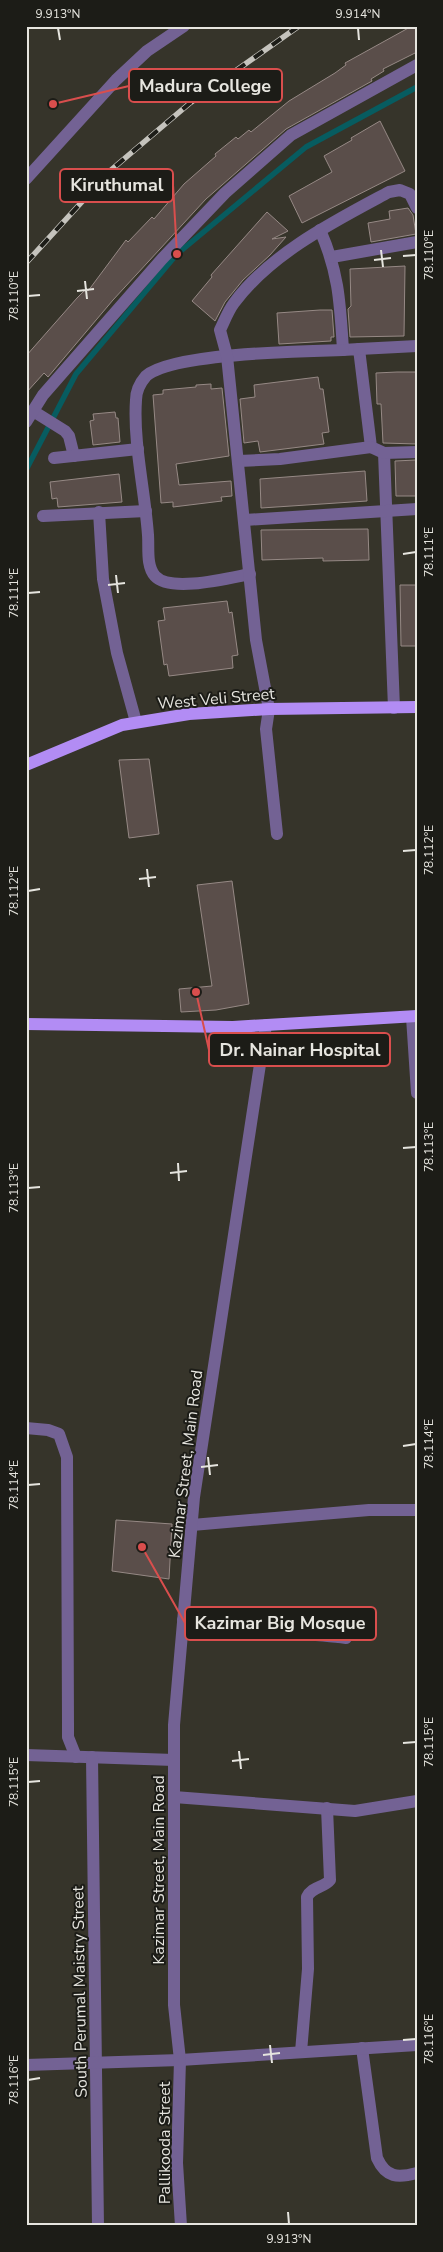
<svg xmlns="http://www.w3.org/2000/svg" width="443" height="2252" font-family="'Nunito Sans',sans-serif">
	<rect width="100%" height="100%" fill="#36342a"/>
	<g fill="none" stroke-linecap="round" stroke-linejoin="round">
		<!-- stream -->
		<polyline stroke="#075c60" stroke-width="5.5" points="26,470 76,374 177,254 306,147 417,87"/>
	</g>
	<!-- building -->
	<g fill="#5a4e4a" stroke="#968985">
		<polygon points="412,26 417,26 417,52 383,69 384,71 371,79 372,81 286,129 206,199 113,300 48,377 44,373 26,393 26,356 77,298 86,289 88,291 126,240 128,242 152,217 154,219 184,184 216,156 215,154 236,137 238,139 249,130 251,132 289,101 335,73 346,65 345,63"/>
		<polygon points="380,121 405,171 302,223 289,196 332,172 324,156 352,140 351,138"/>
		<polygon points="408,208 413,215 416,234 371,242 368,223 390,219 389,211"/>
		<polygon points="267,212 288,231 272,239 286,237 270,255 243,280 225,302 215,321 192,301 212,277 211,275"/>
		<polygon points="405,266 404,336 350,337 348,309 351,306 350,269"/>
		<polygon points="320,310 332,310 334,337 331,337 331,341 279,344 277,313"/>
		<polygon points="397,372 416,372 417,444 383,443 381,404 377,404 376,373"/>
		<polygon points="318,377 320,389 323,389 329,432 322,433 324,444 260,452 258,441 244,443 240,399 255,397 254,385"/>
		<polygon points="211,384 211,389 222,388 229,456 176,464 179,485 231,481 232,496 221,497 222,501 173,507 173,502 161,503 153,395 163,394 163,390 196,387 196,385"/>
		<polygon points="115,412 116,418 118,418 120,442 93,445 90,421 94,420 93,414"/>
		<polygon points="416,460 417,496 396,496 395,461"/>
		<polygon points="365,471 367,501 261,508 260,479"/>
		<polygon points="119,474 122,502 58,507 57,498 52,499 50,482"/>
		<polygon points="368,529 369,560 323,561 323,558 262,560 261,530"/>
		<polygon points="400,585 417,585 417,646 401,646"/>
		<polygon points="227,601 229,613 232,612 238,655 232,656 233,668 169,676 167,664 164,665 158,621 165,620 163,608"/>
		<polygon points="149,759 159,834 129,838 119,760"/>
		<polygon points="232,881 249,1004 216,1010 181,1012 179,989 212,986 197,885"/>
		<polygon points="116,1520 172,1524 169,1579 112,1571"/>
	</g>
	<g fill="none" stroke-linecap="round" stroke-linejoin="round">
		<!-- minor -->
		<g stroke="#736294" stroke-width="12">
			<polyline points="26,179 116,80 147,51 184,26"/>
			<path d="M320 230C339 273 340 303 343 350L359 349 371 447 384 453 394 708"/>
			<polyline points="332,257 417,242"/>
			<polyline points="359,349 417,346"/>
			<polyline points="33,411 65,431 69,436 74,456"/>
			<polyline points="26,422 43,395 162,259 225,193 291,135 417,65"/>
			<polyline points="384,453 417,452"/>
			<polyline points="54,458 138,449"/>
			<polyline points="239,461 280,459 371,447"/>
			<polyline points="99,512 103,579 117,653 136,722"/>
			<polyline points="43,516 146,511"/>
			<polyline points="245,520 417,509"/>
			<path d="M250 574C229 578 170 593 155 576 146 566 149 548 148 535 145 492 133 442 136 400 136 390 140 383 146 376 172 353 304 351 343 350"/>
			<path d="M277 834 266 729 269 709 256 640 227 356 220 330C224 322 228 311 234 303 271 253 335 221 389 192L400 190 410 194 417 208"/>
			<polyline points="412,1017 417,1093"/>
			<polyline points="26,1428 48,1430 59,1434 67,1457 68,1723 68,1737 76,1757"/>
			<polyline points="192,1525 369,1510 417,1510"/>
			<path d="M183 1620C237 1630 292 1632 346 1638"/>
			<polyline points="26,1755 174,1760"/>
			<polyline points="92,1757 98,2226"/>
			<polyline points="174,1797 355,1811 417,1801"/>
			<path d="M362 2048 377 2158C386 2178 398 2178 417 2173"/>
			<path d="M301 2052 308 1969 307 1897C312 1886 324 1888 330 1880L327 1808"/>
			<polyline points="26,2065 180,2060 417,2045"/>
			<polyline points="181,2226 177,2163 180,2060 174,2005 174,1725 194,1497 266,1025"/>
		</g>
		<!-- major -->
		<g stroke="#b28cf4" stroke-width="12">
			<polyline points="26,765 122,725 189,714 269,709 417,707"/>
			<polyline points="26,1024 233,1027 417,1016"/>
		</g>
		<!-- rail casing -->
		<g stroke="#c5c3bd" stroke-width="5.5">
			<polyline id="rail" points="26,263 111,170 190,103 299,26"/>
		</g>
		<!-- rail -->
		<use href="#rail" stroke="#1c1c17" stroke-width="4" stroke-dasharray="11" stroke-linecap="butt"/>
	</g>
	<!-- ticks -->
	<path fill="none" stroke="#e6e5df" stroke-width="2" d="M58 28 60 40M358 28 359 40M381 250 383 267M403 256 416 255M374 260 391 258M85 281 87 299M77 291 94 289M28 296 40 295M403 554 416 552M116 575 118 593M108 585 125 583M28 593 40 592M403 851 416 850M147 869 149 887M139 879 156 877M28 891 40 889M403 1148 416 1147M178 1163 179 1181M170 1173 187 1171M28 1188 40 1187M403 1446 416 1444M208 1457 210 1475M201 1467 218 1465M28 1485 40 1484M403 1743 416 1742M239 1751 241 1769M232 1761 249 1759M28 1782 40 1781M403 2040 416 2039M270 2045 272 2063M263 2055 280 2053M28 2080 40 2078M288 2212 289 2224"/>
	<g text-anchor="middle" stroke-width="4" stroke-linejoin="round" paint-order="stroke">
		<!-- street labels -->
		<g font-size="16" fill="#e6e5df" stroke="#1c1c17">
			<text transform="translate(216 698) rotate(-5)" y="6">West Veli Street</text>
			<text transform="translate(185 1464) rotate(-83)" y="6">Kazimar Street, Main Road</text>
			<text transform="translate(158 1870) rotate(-90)" y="6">Kazimar Street, Main Road</text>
			<text transform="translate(79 1992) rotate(-91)" y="6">South Perumal Maistry Street</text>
			<text transform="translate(164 2143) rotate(-90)" y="6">Pallikooda Street</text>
		</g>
	</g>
	<!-- callouts -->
	<path fill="none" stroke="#d94e4d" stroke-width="2" d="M53 104L129 86M177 254L173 185M196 992L209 1050M142 1547L185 1623"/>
	<g fill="#d94e4d" stroke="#1c1c17" stroke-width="2">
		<circle cx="53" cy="104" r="5"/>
		<circle cx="177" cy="254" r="5"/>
		<circle cx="196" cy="992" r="5"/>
		<circle cx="142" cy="1547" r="5"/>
	</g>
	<g fill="#1c1c17" stroke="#d94e4d" stroke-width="2">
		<rect x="129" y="69" width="153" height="33" rx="5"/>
		<rect x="60" y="169" width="113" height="33" rx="5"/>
		<rect x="209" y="1033" width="181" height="33" rx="5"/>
		<rect x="185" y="1607" width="191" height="33" rx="5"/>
	</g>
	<g font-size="18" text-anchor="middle" font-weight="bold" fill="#e6e5df">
		<text x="205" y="92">Madura College</text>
		<text x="117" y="191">Kiruthumal</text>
		<text x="300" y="1056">Dr. Nainar Hospital</text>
		<text x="280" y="1629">Kazimar Big Mosque</text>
	</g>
	<!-- border -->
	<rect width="443" height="2252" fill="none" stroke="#1c1c17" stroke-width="55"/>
	<rect x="28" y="28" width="388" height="2196" fill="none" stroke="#e6e5df" stroke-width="2"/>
	<g font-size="12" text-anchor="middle" fill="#e6e5df">
		<text x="58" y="18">9.913°N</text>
		<text x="358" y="18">9.914°N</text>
		<text transform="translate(429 255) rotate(-90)" y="4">78.110°E</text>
		<text transform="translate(14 296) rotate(-90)" y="4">78.110°E</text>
		<text transform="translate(429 552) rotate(-90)" y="4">78.111°E</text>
		<text transform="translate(14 593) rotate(-90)" y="4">78.111°E</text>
		<text transform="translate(429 850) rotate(-90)" y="4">78.112°E</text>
		<text transform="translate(14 891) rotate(-90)" y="4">78.112°E</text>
		<text transform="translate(429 1147) rotate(-90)" y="4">78.113°E</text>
		<text transform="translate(14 1188) rotate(-90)" y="4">78.113°E</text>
		<text transform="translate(429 1444) rotate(-90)" y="4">78.114°E</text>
		<text transform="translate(14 1485) rotate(-90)" y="4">78.114°E</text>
		<text transform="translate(429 1742) rotate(-90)" y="4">78.115°E</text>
		<text transform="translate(14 1782) rotate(-90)" y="4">78.115°E</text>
		<text transform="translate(429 2039) rotate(-90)" y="4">78.116°E</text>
		<text transform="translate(14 2080) rotate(-90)" y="4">78.116°E</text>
		<text x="289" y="2243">9.913°N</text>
	</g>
</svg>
